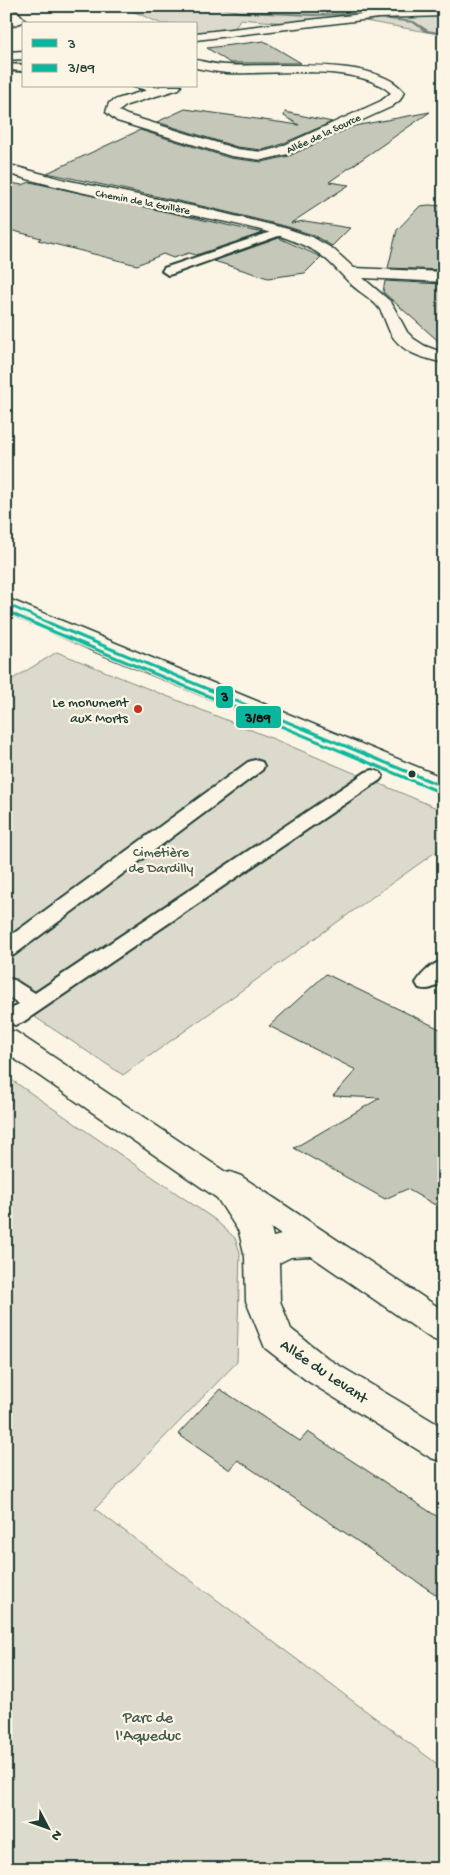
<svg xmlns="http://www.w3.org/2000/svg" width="450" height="1875" font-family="'Gochi Hand',sans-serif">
	<rect width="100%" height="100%" fill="#fcf5e5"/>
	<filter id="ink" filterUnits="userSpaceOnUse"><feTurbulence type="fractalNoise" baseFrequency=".02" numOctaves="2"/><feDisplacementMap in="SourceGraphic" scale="10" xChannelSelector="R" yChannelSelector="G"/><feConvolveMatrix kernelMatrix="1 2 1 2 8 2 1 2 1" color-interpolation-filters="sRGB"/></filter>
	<g filter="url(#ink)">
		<!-- green -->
		<g fill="#dcdacc" stroke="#7e8c80">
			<polygon points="121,6 444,6 444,35 359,20 403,14 397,10 287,23 240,19 235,28 196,33 196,24 162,24"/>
			<polygon points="57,652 276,740 444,811 444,846 123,1075 6,998 6,683"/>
			<polygon points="6,1076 214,1219 235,1238 240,1252 237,1362 95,1509 440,1766 444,1764 444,1869 6,1869"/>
		</g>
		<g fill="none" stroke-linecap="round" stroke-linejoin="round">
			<!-- stream -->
			<polygon fill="#758479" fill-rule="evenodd" points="209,6 240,11 313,14 348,13 414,21 428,30 444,33 444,35 425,32 413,23 348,15 313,16 240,13"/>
		</g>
		<!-- building -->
		<g fill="#c5c7b9" stroke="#1f3d34">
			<polygon points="264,41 301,63 230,63 207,48"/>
			<polygon points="185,109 299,125 284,116 285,112 332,122 277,146 262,150 237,147 157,122"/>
			<polygon points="430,112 329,182 349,185 291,223 305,221 350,228 332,246 313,235 288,227 206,207 47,173 140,130 230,158 262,162 289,156 354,126"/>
			<polygon points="6,182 22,185 30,182 263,233 196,255 189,253 173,258 163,254 137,265 38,240 41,238 6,229"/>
			<polygon points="429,205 444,206 444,270 388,268 397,230 420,206"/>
			<polygon points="279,238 321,257 305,273 268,278 214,261"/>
			<polygon points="385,281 444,284 444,346 383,292"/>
			<polygon points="326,974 444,1031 444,1210 407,1189 385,1199 294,1148 380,1098 333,1096 356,1070 269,1026"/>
			<polygon points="220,1389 300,1441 308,1432 444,1521 444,1600 238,1460 230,1470 178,1434"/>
		</g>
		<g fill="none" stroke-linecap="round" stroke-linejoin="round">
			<!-- lane casing -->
			<g stroke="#1f3d34" stroke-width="4">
				<g id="lane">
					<polygon points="6,64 24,65 24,71 6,70"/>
					<polygon points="132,86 152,86 165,91 160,94"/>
					<polygon points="280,229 286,232 284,234 172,274 168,275 162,271 164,268"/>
					<polygon points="255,760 262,762 264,766 262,770 14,955 6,957 6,939 248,762"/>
					<polygon points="373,770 380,772 383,776 380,780 23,1022 15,1025 7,1022 7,1012 19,1004 6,995 6,978 14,980 35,993 366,772"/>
					<path d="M444 960V980C435 987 431 991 419 988L416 983C422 973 433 963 444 960Z"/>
				</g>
			</g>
			<!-- street casing -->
			<g stroke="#1f3d34" stroke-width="3">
				<g id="street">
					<polygon points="6,8 18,12 25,20 23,22 6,28 6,21 12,19 6,15"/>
					<path d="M196 60C206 62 216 65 227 65 270 68 376 55 404 92L400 100 391 107 288 154 262 160 231 156 117 121 106 112 109 103 117 99 161 86H181L179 89 127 105 119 111 127 115 237 149 262 152 278 148 381 101 391 93C358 62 271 75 227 73 216 72 206 70 196 68Z"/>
					<path d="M6 164 65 180 206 209 288 229 312 237 333 249 354 268 444 272V282L363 278 391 302 407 332 414 339 425 346 444 353V363C423 358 401 353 390 332 386 324 384 315 379 308 372 299 361 293 353 286 339 273 329 258 311 249 274 230 231 223 191 215 129 202 67 191 6 173Z"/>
					<path d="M6 1029 16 1032 227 1173 230 1172 241 1176 444 1311V1343L432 1339 311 1256 291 1257 279 1263 280 1301 291 1329 330 1360 444 1428V1462L431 1458 306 1380 265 1348 246 1301 245 1257 239 1232 217 1198 6 1053ZM271 1228 281 1235 273 1237Z"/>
				</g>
			</g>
			<!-- secondary casing -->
			<g stroke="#1f3d34" stroke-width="3">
				<g id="secondary">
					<polygon points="444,10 444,16 379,18 196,40 196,33 379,12"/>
					<polygon points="24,51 24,59 6,60 6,52"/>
					<polygon points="6,598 444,778 444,794 89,649 6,612"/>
				</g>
			</g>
			<!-- lane -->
			<use href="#lane" fill="#fcf5e5" fill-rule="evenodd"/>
			<!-- street -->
			<use href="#street" fill="#fcf5e5" fill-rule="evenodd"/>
			<!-- secondary -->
			<use href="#secondary" fill="#fcf5e5" fill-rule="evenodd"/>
			<!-- bus-1-far1 casing -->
			<g stroke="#fcf5e5" stroke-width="5">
				<polyline id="bus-1-far1" points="6,604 54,625"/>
			</g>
			<!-- bus-1 casing -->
			<g stroke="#fcf5e5" stroke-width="6">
				<polyline id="bus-1" points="51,624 444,787"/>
			</g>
			<!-- bus-2-far1 casing -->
			<g stroke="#fcf5e5" stroke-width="5">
				<polyline id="bus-2-far1" points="6,611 38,625"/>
			</g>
			<!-- bus-2 casing -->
			<g stroke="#fcf5e5" stroke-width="6">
				<polyline id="bus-2" points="35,624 442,793"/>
			</g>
			<!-- bus-1-far1 -->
			<use href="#bus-1-far1" stroke="#08b79c" stroke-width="2.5"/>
			<!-- bus-1 -->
			<use href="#bus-1" stroke="#08b79c" stroke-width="3"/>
			<!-- bus-2-far1 -->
			<use href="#bus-2-far1" stroke="#08b79c" stroke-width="2.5"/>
			<!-- bus-2 -->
			<use href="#bus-2" stroke="#08b79c" stroke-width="3"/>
		</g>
	</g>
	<!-- markers -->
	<circle fill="#c8321e" stroke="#fcf5e5" stroke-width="2" cx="138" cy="709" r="5"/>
	<circle fill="#1f3d34" stroke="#fcf5e5" stroke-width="2" cx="412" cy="774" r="4.5"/>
	<g text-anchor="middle" stroke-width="4.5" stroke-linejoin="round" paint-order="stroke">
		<!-- far-street labels -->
		<g font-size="11" fill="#1f3d34" stroke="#fcf5e5">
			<text transform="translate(323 133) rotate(-25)" y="4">Allée de la Source</text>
			<text transform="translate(143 201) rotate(11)" y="4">Chemin de la Guillère</text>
		</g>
		<!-- poi labels -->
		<g font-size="14" fill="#1f3d34" stroke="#fcf5e5" text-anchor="end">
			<text x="128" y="706">Le monument<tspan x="128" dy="16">aux Morts</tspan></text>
		</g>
		<!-- park labels -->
		<g font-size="14" fill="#455c52" stroke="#fcf5e5">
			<text x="161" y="856">Cimetière<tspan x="161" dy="16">de Dardilly</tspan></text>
		</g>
		<!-- near-street labels -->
		<g font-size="16" fill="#1f3d34" stroke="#fcf5e5">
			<text transform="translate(325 1370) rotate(34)" y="6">Allée du Levant</text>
		</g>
		<!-- near-park labels -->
		<g font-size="16" fill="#455c52" stroke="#fcf5e5">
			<text x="148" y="1722">Parc de<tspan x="148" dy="18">l'Aqueduc</tspan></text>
		</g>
	</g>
	<g stroke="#fcf5e5" stroke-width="2">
		<rect x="215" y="685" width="19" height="24" rx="5" fill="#08b79c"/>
		<rect x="235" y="705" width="47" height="24" rx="5" fill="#08b79c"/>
	</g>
	<g font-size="14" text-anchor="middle" font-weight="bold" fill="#111">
		<text x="225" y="701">3</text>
		<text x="258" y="722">3/89</text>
	</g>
	<!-- margin -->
	<rect width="450" height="1875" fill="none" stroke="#fcf5e5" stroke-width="25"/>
	<rect x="12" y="12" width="425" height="1850" fill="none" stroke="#1f3d34" stroke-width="2" filter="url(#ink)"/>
	<!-- legend -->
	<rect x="22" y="22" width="175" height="65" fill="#fcf5e5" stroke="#a4ab9e"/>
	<rect x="32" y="39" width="25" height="8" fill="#08b79c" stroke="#a4ab9e"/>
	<text x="68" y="48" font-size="15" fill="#1f3d34">3</text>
	<rect x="32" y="64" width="25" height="8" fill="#08b79c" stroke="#a4ab9e"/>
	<text x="68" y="72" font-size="15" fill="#1f3d34">3/89</text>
	<!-- north arrow -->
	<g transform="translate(48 1828) rotate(131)" stroke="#fcf5e5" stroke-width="4" paint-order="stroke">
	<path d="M0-4L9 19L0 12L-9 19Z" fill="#1f3d34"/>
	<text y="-8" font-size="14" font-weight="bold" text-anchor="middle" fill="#1f3d34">N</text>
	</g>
</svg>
